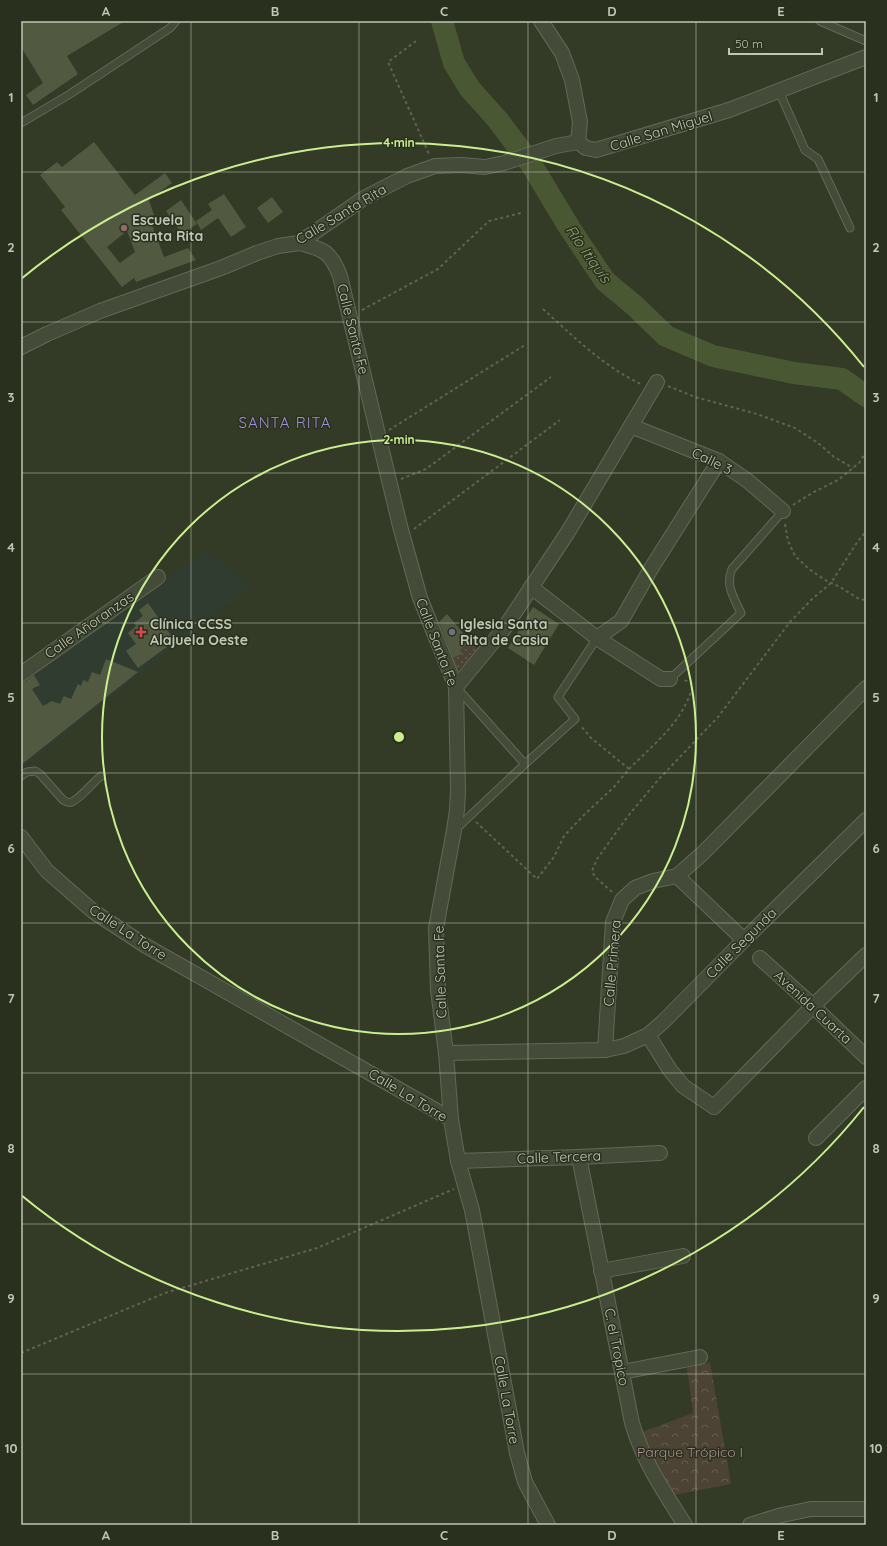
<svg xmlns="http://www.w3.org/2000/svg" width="887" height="1546" font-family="Quicksand,sans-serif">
	<defs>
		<pattern id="grass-dots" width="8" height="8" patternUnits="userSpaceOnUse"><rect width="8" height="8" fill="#4c4334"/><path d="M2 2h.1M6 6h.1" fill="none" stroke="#645d4f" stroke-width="1.8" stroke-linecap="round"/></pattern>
		<pattern id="park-crowns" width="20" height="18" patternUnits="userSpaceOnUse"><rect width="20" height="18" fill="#4c4334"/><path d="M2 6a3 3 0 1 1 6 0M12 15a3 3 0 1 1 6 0" fill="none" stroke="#645d4f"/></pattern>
	</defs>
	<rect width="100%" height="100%" fill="#333a25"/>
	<!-- medical -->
	<polygon fill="#313c30" points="207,551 251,586 21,769 21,678"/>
	<!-- grass -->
	<polygon fill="url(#grass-dots)" points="470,641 479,650 457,671 452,659 462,654 460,650"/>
	<!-- park -->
	<path fill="url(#park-crowns)" d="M710 1362 731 1484 674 1495C661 1475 650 1455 642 1432L693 1413 687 1368Z"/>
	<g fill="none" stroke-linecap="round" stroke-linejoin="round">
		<!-- river -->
		<polyline stroke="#4a5733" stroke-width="22" points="442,21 454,63 470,89 497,119 531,164 569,227 605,281 635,306 666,336 713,356 794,373 842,379 866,396"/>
	</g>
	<!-- building -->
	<g fill="#525941" fill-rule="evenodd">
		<polygon points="21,21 125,21 67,56 78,74 33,105 26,95 43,83 21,47"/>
		<path d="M94 142 135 195 165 173 172 183 149 200 154 215 149 217 164 257 188 248 196 260 136 282 134 278 122 287 61 210 65 207 40 175 57 162 62 167ZM127 231 135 252 120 263 107 247Z"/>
		<polygon points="224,194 246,227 231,237 218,218 201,230 196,221 212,210 208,204"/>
		<polygon points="272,197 283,212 268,223 257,208"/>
		<polygon points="181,200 197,224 182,234 166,211"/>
		<polygon points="148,603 175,641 138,668 126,651 136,644 128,633 136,626 134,623 143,616 139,610"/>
		<polygon points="533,607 559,624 534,665 508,648"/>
		<polygon points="447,614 470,641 460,650 462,654 453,658 439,622"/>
		<polygon points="106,659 138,672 21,765 21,682 26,681 34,675 40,685 32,689 43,706 52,701 60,704 64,696 71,699 78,684 81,686 83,680 88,682 92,672 100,675"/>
	</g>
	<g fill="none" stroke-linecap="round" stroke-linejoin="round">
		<!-- lane casing -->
		<g stroke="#626957" stroke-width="9">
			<g id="lane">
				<polyline points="820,21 866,41"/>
				<polyline points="779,91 805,150 818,159 850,228"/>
				<polyline points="21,123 70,94 170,28 176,21"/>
				<path d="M670 679 741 613C734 598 725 585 732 569L783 511"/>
				<polyline points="457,688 525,764"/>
				<path d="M21 776 27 772 35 771 40 774 63 800C66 802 69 803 72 802 81 798 93 782 101 776"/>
				<polyline points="456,829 525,764 575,719 558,697 597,638"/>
			</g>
		</g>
		<!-- street casing -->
		<g stroke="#626957" stroke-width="16">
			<g id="street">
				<polyline points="541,21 562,53 572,80 580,122 578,142"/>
				<polyline points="578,142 586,148 596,150 729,110 866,57"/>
				<path d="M299 243C324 249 331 252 340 276L400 526 420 598 456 687 458 791 457 810 454 830 436 928 438 990 446 1053 451 1119"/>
				<polyline points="21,347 47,334 100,311 221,268 257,253 278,246 299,243 364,198 407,176 435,166 461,165 485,167 504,163 556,146 578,142"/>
				<polyline points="631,426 719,461 748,481 783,511"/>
				<polyline points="531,587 597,638 661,679 670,679"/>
				<polyline points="597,638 621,621 652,567 719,461"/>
				<polyline points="21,674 158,577"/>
				<polyline points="456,687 503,630 568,532 657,382"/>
				<polyline points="21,837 47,871 94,912 146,946 451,1119 458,1161 472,1210 517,1453 525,1482 548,1525"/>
				<polyline points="677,876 744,940"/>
				<polyline points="760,958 813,1006 866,1057"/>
				<polyline points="648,1035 670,1070 683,1086 714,1107 813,1006 866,955"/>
				<polyline points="605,1050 624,1046 648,1035 663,1022 744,940 866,820"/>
				<polyline points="446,1053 605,1050 613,922 622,900 635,888 653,881 677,876 703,853 866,688"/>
				<polyline points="816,1138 866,1088"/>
				<path d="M579 1157 632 1423C644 1463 663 1490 685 1525"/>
				<polyline points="458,1161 579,1157 660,1153"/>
				<polyline points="601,1271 683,1256"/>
				<polyline points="622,1372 700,1357"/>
				<polyline points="750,1525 782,1515 811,1509 866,1509"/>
			</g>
		</g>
		<!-- path -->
		<g stroke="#636150" stroke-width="2" stroke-dasharray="3 3" stroke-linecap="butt">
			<polyline points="416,41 388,62 429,154"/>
			<path d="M543 309C573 336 604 367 641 384"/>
			<polyline points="362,310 438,269 489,221 521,213"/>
			<polyline points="668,386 695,397 757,414 795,428 818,443 834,457 853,468"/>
			<polyline points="389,430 525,345"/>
			<polyline points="401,479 426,469 551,377"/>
			<polyline points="793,505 812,493 838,480 859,463 866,452"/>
			<polyline points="785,524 788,541 795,556 809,569 825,580 840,587 859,599 866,600"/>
			<polyline points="414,529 560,420"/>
			<path d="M629 769C654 744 684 721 693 685L687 681 683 680"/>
			<polyline points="476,822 537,879 554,857 564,836 584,815 614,787 629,769 591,738 581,726"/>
			<polyline points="612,892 595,877 592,871 597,859 628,816 658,780 718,717 790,622 812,599 831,583 856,544 866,531"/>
			<polyline points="21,1353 165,1293 317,1248 454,1189"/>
		</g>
		<!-- lane -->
		<use href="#lane" stroke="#444b39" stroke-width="7"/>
		<!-- street -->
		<use href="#street" stroke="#444b39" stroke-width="14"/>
	</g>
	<!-- grid -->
	<path fill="none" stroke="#bfc6b4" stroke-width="1" stroke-opacity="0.55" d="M191 21V1525M359 21V1525M528 21V1525M696 21V1525M21 172H866M21 322H866M21 473H866M21 623H866M21 773H866M21 923H866M21 1073H866M21 1224H866M21 1374H866"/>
	<!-- distance rings -->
	<g fill="none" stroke="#caef91" stroke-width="2">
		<circle cx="399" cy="737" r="297"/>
		<path d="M864 1107A594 594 0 0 1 21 1195M21 279A594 594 0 0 1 864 367"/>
	</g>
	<!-- markers -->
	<circle fill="#8d6e63" stroke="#29301e" stroke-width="1.5" cx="124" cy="228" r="4"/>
	<path fill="#e0444e" stroke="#29301e" stroke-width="1.5" d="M139 626h4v4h4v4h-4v4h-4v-4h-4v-4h4z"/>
	<circle fill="#6b7280" stroke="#29301e" stroke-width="1.5" cx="452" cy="632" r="4"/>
	<g text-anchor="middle" stroke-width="3" stroke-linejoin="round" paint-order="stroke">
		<!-- street labels -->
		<g font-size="14" fill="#bfc6b4" stroke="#29301e">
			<text transform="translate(661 131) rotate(-17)" y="5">Calle San Miguel</text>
			<text transform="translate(341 214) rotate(-31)" y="5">Calle Santa Rita</text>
			<text transform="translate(353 329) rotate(76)" y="5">Calle Santa Fe</text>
			<text transform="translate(712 461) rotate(26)" y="5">Calle 3</text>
			<text transform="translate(89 625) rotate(-35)" y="5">Calle Añoranzas</text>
			<text transform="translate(437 642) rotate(69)" y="5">Calle Santa Fe</text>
			<text transform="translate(128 932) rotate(33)" y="5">Calle La Torre</text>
			<text transform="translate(741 943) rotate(-45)" y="5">Calle Segunda</text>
			<text transform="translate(612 963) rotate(-85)" y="5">Calle Primera</text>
			<text transform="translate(440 972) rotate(-92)" y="5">Calle Santa Fe</text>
			<text transform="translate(813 1007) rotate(43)" y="5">Avenida Cuarta</text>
			<text transform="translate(408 1095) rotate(31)" y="5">Calle La Torre</text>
			<text transform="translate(559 1157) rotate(-2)" y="5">Calle Tercera</text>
			<text transform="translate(617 1347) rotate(79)" y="5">C. el Tropico</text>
			<text transform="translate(507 1400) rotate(80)" y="5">Calle La Torre</text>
		</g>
		<!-- poi labels -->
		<g font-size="14" font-weight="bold" fill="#bfc6b4" stroke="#29301e" text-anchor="start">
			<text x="132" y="225">Escuela<tspan x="132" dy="16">Santa Rita</tspan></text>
			<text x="150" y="629">Clínica CCSS<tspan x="150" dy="16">Alajuela Oeste</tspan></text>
			<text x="460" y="629">Iglesia Santa<tspan x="460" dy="16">Rita de Casia</tspan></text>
		</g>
		<!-- park labels -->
		<g font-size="14" fill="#b09292" stroke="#29301e">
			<text x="690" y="1457">Parque Trópico I</text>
		</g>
		<!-- water labels -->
		<g font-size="15" font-style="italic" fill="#91a270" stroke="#29301e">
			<text transform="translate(588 254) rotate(55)" y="5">Río Itiquís</text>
		</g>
		<!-- neighbourhood labels -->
		<g font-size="15" letter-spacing="1" fill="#9f8fd8" stroke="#29301e">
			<text x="285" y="428">SANTA RITA</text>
		</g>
	</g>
	<circle cx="399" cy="737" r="6" fill="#caef91" stroke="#29301e" stroke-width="2"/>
	<g font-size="12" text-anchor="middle" font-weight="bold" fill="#caef91" stroke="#29301e" stroke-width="3" stroke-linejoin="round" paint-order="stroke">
		<text x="399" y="147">4 min</text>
		<text x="399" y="444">2 min</text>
	</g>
	<!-- border -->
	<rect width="887" height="1546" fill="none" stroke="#29301e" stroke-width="44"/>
	<!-- scale -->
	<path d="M729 48v6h93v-6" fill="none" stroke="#bfc6b4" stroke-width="2"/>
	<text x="735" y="48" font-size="12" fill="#bfc6b4" stroke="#29301e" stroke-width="3" paint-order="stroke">50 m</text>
	<rect x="22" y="22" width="843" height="1502" fill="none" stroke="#bfc6b4" stroke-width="1.5"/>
	<g font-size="13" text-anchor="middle" font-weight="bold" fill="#bfc6b4">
		<text x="106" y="16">A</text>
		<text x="275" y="16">B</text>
		<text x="444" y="16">C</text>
		<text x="612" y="16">D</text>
		<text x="781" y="16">E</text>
		<text x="11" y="102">1</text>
		<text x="876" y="102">1</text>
		<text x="11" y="252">2</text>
		<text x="876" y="252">2</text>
		<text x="11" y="402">3</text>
		<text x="876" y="402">3</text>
		<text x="11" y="552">4</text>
		<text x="876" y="552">4</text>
		<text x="11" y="702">5</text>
		<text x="876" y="702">5</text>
		<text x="11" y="853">6</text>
		<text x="876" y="853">6</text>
		<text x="11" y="1003">7</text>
		<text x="876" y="1003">7</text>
		<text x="11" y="1153">8</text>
		<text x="876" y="1153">8</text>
		<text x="11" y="1303">9</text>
		<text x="876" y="1303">9</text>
		<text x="11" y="1453">10</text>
		<text x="876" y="1453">10</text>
		<text x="106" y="1540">A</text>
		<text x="275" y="1540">B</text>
		<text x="444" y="1540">C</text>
		<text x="612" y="1540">D</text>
		<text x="781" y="1540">E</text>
	</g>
</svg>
